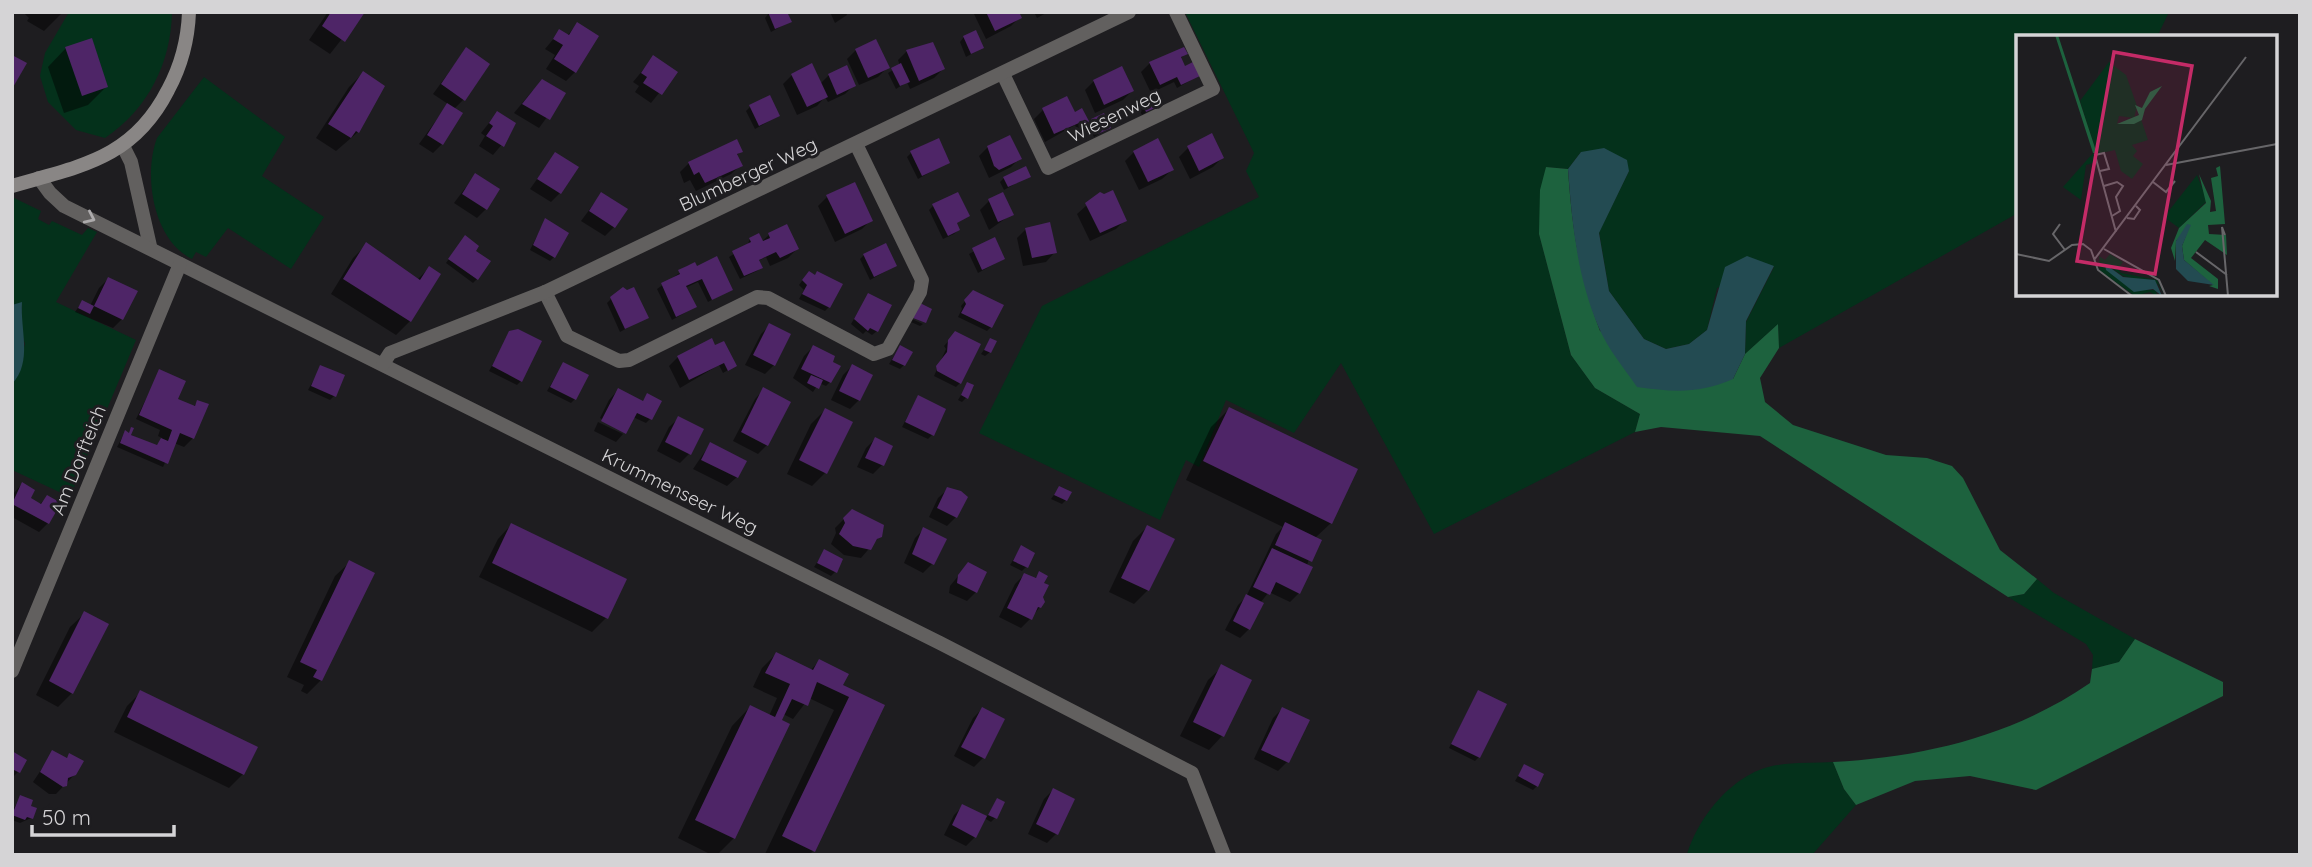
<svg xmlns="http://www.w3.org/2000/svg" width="2312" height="867" font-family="Quicksand,sans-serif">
	<rect width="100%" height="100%" fill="#1e1d20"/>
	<!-- green -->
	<g fill="#04311b">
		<path d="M69 12H172C171 63 148 109 105 138L76 130 48 102 40 76 45 53Z"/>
		<polygon points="1185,12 2169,12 2157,37 2018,37 2018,213 1779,348 1778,324 1745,354 1746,322 1774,267 1717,288 1707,330 1689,344 1666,349 1644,339 1609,291 1599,232 1629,171 1581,152 1568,169 1546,167 1539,234 1571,355 1595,388 1640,414 1635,432 1434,534 1341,363 1294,433 1226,400 1199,467 1186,460 1160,520 979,433 1042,306 1259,197 1246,171 1254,153"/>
		<path d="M204 77 285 137 262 176 324 217 291 269 228 228 206 257 196 252 192 259C153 240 143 175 157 138Z"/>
		<polygon points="12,197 41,211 38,219 49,225 52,221 82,235 88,228 97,232 56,302 136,340 70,497 12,470 12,384 25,344 20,327 22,303 12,305"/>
		<polygon points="2037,579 2054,593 2135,639 2119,662 2092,669 2093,655 2086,644 2008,597 2024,594"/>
		<path d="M1833 762 1844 789 1856 805 1812 855H1687C1698 816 1736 770 1778 765 1796 762 1815 763 1833 762Z"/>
	</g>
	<!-- forest -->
	<g fill="#1d623e">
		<path d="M1546 167 1568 169C1572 229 1579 274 1600 331L1733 379 1745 354 1778 324 1779 348 1760 378 1765 402 1793 425 1886 455 1927 458 1952 466 1963 478 2000 550 2037 579 2024 594 2008 597 1760 436 1661 427 1635 432 1640 414 1595 388 1571 355 1539 234 1540 190Z"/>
		<path d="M2135 639 2223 682V696L2036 790 1970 776 1915 781 1856 805 1844 789 1833 762C1924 757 2013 736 2090 683L2092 669 2119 662Z"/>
	</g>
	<!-- water -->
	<g fill="#234b52">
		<path d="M1604 148 1627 160 1629 171 1599 233 1609 291 1644 339 1666 349 1689 344 1707 330 1725 267 1747 256 1774 266 1746 321 1745 354 1733 379C1699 394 1673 392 1637 387 1624 368 1608 349 1599 328 1577 277 1572 224 1568 169L1581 152Z"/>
		<path d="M22 302C20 330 33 362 12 384V305Z"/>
	</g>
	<!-- shadow -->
	<g fill="#0007">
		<polygon points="23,12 63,12 44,31 27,21 29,18"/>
		<polygon points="328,12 363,12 330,54 309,40"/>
		<polygon points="830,12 846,12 847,15 835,23"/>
		<polygon points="977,12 1017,12 1020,17 1011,26 986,39 974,14"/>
		<polygon points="1034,12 1048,12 1037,18"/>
		<polygon points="769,13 789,22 771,32 765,18"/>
		<polygon points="577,24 575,72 566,81 546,69 555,55 545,49 560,31 567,36"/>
		<polygon points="964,37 982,48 966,57 960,42"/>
		<polygon points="66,48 106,87 88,105 64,113 48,67"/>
		<polygon points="466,49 463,100 454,109 442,144 433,153 419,144 448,104 433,94"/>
		<polygon points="856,50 887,68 878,77 859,85 847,59"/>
		<polygon points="907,51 943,69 934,78 910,89 907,82 896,89 888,73 900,66 898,60"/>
		<polygon points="1185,54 1180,59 1184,68 1198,76 1177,88 1174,82 1151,93 1141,72 1150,63"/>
		<polygon points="653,58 675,73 651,103 635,92 639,86 633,82"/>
		<polygon points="363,73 383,86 358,132 336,151 316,138 349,87"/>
		<polygon points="792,75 820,84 829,75 854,85 845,94 828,102 825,97 817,106 797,115 783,84"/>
		<polygon points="1094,81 1132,91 1123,100 1095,113 1085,90"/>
		<polygon points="533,90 564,94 539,128 514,113"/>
		<polygon points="1067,99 1074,115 1088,124 1092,120 1109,128 1094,137 1088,125 1078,132 1075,125 1045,142 1034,119 1043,110"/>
		<polygon points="1141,101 1153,108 1142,115 1137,105"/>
		<polygon points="750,107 778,116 755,129 746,111"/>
		<polygon points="497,113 509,136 493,155 479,146 485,136 481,133"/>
		<polygon points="988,147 1020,158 1011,167 989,178 979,156"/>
		<polygon points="1188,148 1222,158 1213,167 1190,179 1179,157"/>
		<polygon points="741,151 736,156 741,165 731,174 696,191 690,180 684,183 680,172 689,163"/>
		<polygon points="1134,152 1172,170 1162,179 1139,190 1125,161"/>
		<polygon points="911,153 948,162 918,179 907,157"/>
		<polygon points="555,154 560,193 551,202 530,189"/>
		<polygon points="475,175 486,209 477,218 454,203"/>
		<polygon points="1029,176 1004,190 1000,182 1004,178"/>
		<polygon points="1112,192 1125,220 1116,229 1090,241 1077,214 1097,196"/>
		<polygon points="601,194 614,227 605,236 581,221"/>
		<polygon points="827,197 871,220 862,229 835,242 818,206"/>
		<polygon points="989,201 1012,214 989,230 980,210"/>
		<polygon points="933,206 968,216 955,224 958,230 954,234 943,239 929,210"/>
		<polygon points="545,220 554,257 550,261 530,250"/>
		<polygon points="1026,229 1055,252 1046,262 1023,266 1017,238"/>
		<polygon points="769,235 797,249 788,258 770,266 766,257 758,261 761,267 757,271 740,279 729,257 747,246 750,239 761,242"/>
		<polygon points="994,240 1003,259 978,273 969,254"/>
		<polygon points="461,242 473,251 477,279 473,283 446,263"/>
		<polygon points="367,244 417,280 429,268 410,321 396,335 331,294 353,258"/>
		<polygon points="864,255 895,266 870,280 860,259"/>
		<polygon points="688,267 731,289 708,302 698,282 685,288 695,307 672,320 657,289"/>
		<polygon points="807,274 829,307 825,311 799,299 804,290 799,285"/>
		<polygon points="108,279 122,319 113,328 75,312 82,302 90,306 99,288"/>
		<polygon points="973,292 991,327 987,331 958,317 962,309 961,306"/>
		<polygon points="868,295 877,331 872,335 866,331 863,334 851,324"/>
		<polygon points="611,299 647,317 620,332 607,303"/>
		<polygon points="912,319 923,324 920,326 911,322"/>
		<polygon points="770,325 774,365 765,374 745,365 761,334"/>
		<polygon points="510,333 521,381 517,385 489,371"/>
		<polygon points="955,334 960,383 956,387 934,376 946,349 944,346"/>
		<polygon points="991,340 990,352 985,356 981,354"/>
		<polygon points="813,347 830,382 826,386 819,383 813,392 793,378 804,356"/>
		<polygon points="900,347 904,365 900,369 889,364"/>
		<polygon points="715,348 735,366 723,373 719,365 680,388 669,366 678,357"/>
		<polygon points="563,364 575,399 571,403 547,391"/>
		<polygon points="852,366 871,375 859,400 850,409 831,400 843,375"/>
		<polygon points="321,367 334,396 330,400 308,390"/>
		<polygon points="160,371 176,400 193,407 198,402 193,438 184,447 174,443 163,467 117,447 125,432 156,447 162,438 158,436 160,430 136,419"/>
		<polygon points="968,384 966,398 962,402 958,400"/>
		<polygon points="764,389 767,445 758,454 733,441 755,399"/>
		<polygon points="618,390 642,402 647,395 650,419 646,423 633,417 624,433 624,430 600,418 609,400"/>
		<polygon points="918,397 932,435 928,439 902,427"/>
		<polygon points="1229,409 1331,523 1315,538 1299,593 1290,602 1269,592 1260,603 1249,629 1240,638 1225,630 1238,605 1246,597 1276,534 1283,527 1186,480 1211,427"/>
		<polygon points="825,410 826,472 812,486 787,474 811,424"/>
		<polygon points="679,418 689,454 680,463 657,451 669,427"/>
		<polygon points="598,422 623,434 616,442 594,431"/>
		<polygon points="875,439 891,447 882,465 873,474 857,467 866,448"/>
		<polygon points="710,444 737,477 727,486 693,469"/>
		<polygon points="22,484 29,499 39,505 47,497 48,523 39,532 12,517 12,495"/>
		<polygon points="1059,488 1066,500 1062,504 1051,499"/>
		<polygon points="948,489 956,517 947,526 929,517 938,498"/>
		<polygon points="852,511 880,536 861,558 844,555 831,544 836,533 835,528"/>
		<polygon points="511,525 606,618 592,632 479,577 498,539"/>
		<polygon points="1147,527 1148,590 1134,604 1109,592 1133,541"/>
		<polygon points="924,529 932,564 923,573 904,563 915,538"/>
		<polygon points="1021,547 1026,567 1022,571 1010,565"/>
		<polygon points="824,552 835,572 831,576 814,567"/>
		<polygon points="349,563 321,680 307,694 301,691 304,685 287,677 335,576"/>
		<polygon points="968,564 976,592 967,601 949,593 950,586"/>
		<polygon points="1040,574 1040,607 1030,619 1021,628 999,617 1015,584 1024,575 1034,579"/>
		<polygon points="84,614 72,693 58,707 36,695 70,627"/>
		<polygon points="776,654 810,671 819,661 841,686 852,692 813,851 809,855 765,854 834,710 809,698 793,719 783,714 734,838 717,855 712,855 678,838 732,726 750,707 769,716 777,698 753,687 762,668"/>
		<polygon points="1222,667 1222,736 1209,750 1180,736 1208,680"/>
		<polygon points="141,692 243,774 229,788 114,732 127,706"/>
		<polygon points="1478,692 1479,757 1475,761 1449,748"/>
		<polygon points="982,709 1003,719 983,758 974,767 954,756 973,718"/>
		<polygon points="1282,709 1287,762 1278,771 1254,759 1273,718"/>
		<polygon points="53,752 65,759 70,755 75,774 56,794 49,794 33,782"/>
		<polygon points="12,753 18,772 12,778"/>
		<polygon points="1524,766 1537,786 1533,790 1515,781"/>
		<polygon points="1053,790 1056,834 1047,843 1028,834 1044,799"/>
		<polygon points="20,797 29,807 31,818 20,823 12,820 12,812"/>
		<polygon points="997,800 995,818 991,822 984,818 975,837 966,846 944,835 954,815 963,806 986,818"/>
	</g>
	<!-- building -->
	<g fill="#4e2567">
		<polygon points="331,12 365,12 345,42 322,26"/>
		<polygon points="768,12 787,12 792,22 775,29"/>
		<polygon points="986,12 1019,12 1022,18 995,31"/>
		<polygon points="577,22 599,36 576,73 554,59 563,45 553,39 559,29 569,35"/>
		<polygon points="976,30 984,48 971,54 963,36"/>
		<polygon points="92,38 108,87 82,96 65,47"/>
		<polygon points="876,39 890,68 868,78 855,49"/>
		<polygon points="933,42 945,69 919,81 906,50"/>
		<polygon points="466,47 490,64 465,101 441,84"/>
		<polygon points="1184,47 1188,54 1181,57 1185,66 1193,62 1200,76 1181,85 1177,77 1160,85 1149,62"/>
		<polygon points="12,55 27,63 12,89"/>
		<polygon points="653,55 678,72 662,95 643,83 647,77 641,73"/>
		<polygon points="812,63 828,97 807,107 791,74"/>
		<polygon points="901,63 910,82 900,86 891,68"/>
		<polygon points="847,65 856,86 837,95 828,74"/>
		<polygon points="1122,66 1134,91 1104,105 1093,80"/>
		<polygon points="363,71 385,86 359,133 356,131 351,138 328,124"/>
		<polygon points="542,79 566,93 550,120 522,104"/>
		<polygon points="770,95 780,116 759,126 749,105"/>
		<polygon points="1149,95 1155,108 1146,112 1140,99"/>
		<polygon points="1067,96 1075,112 1082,108 1091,125 1082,129 1079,123 1054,134 1042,108"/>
		<polygon points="447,103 463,113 443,145 427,135"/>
		<polygon points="497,111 516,123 504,147 486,136 493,126 489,123"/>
		<polygon points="1104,113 1111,128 1098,134 1091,119"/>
		<polygon points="1212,133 1224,158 1199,171 1187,146"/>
		<polygon points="1010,135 1022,159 999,170 994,166 987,146"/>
		<polygon points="939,138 950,163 922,176 910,151"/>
		<polygon points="1158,138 1174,170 1148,182 1133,151"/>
		<polygon points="737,139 743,152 737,154 743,166 705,183 699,172 694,175 688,162"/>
		<polygon points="555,152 579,167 561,194 537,179"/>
		<polygon points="1026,166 1031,177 1008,187 1003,177"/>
		<polygon points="475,173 500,189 487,210 462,194"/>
		<polygon points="855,182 873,221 845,234 826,195"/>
		<polygon points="1113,190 1127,221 1100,233 1085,203 1100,192 1104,194"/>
		<polygon points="601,192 628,209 615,228 589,211"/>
		<polygon points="958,192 970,216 957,223 960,230 948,236 932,204"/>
		<polygon points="1003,192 1014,215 998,222 988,199"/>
		<polygon points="545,218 569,233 555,258 533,245"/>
		<polygon points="1050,222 1057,253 1032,258 1025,228"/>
		<polygon points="787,224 799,249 780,258 776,252 759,260 763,268 744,276 732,251 751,242 749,238 759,233 763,241 770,238 768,233"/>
		<polygon points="465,235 479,246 476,251 491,261 478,280 448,259"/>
		<polygon points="995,237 1005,259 982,270 972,248"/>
		<polygon points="366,242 420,280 429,266 441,274 411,322 343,279"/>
		<polygon points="886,243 897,266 874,277 863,254"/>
		<polygon points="717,256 733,290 712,300 702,279 695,282 686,286 697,307 676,317 661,283 680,274 678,270 687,266 695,262 697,266"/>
		<polygon points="809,271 815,275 817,271 843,284 830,308 802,294 807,285 802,280"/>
		<polygon points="108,277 138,291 123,320 94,306 90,314 78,308 82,300 94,306"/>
		<polygon points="623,287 627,290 634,287 649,318 625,329 610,297"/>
		<polygon points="973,290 1004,305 992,328 961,313 966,304 964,300"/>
		<polygon points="868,293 892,305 878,332 870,328 868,331 854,319"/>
		<polygon points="920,303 932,309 926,323 913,318"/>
		<polygon points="769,323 791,334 775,366 753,355"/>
		<polygon points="518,329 542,341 522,382 492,366 509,331"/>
		<polygon points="955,331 981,344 961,384 937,371 936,366 947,352 948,340"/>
		<polygon points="712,338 715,345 724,341 737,366 728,371 724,363 689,380 677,356"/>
		<polygon points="990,338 997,341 991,353 984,350"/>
		<polygon points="813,345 835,356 833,362 841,366 831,383 801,369"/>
		<polygon points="900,345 913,352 905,366 892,360"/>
		<polygon points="563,362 589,375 576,400 550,387"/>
		<polygon points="852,364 873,375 860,401 839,391"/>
		<polygon points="320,365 345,375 336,397 311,386"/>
		<polygon points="159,369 186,381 178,399 195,406 197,400 209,404 194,439 180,433 168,464 120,443 125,430 129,433 131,427 134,428 131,435 157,445 161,438 168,441 172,430 139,415"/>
		<polygon points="811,375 823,380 819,389 807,383"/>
		<polygon points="967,382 974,385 968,399 961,395"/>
		<polygon points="763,387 791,402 768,446 741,432"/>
		<polygon points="618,388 643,401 647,393 662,401 652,420 637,413 626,434 601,421"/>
		<polygon points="918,395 946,409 934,436 905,422"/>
		<polygon points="1229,407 1358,469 1332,524 1203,461"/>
		<polygon points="825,408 853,422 827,474 799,460"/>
		<polygon points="678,416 704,429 691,455 665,442"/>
		<polygon points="875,437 893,446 884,466 865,458"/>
		<polygon points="710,442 747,461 738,478 701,460"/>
		<polygon points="22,482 35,490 31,498 41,504 47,495 61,503 49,524 12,504"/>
		<polygon points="1059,486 1072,492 1067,501 1054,495"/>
		<polygon points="947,487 961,491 968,497 957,518 937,508"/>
		<polygon points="852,509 884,525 882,537 877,539 871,550 853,546 839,534 845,523 843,518"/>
		<polygon points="1285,522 1322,540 1312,562 1275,545"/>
		<polygon points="511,523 627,579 608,619 492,563"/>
		<polygon points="1147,525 1175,539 1149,591 1121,578"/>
		<polygon points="923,527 947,539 934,565 912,554"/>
		<polygon points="1021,545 1035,553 1028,568 1013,561"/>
		<polygon points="1272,548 1313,567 1300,594 1276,582 1270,595 1253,587"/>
		<polygon points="824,549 843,559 837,573 817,563"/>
		<polygon points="349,560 375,573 322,681 313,677 317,670 300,662"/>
		<polygon points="968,562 987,572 977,593 957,583 958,575"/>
		<polygon points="1039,571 1048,576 1044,583 1049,585 1043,597 1045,602 1041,608 1038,607 1032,620 1007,608 1024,573 1036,578"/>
		<polygon points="1246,594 1264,603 1250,630 1233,621"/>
		<polygon points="84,611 109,624 73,694 49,681"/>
		<polygon points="776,652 813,670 819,659 849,674 843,685 885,705 815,852 782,836 849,697 817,682 808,706 792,699 782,720 790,724 735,839 695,820 750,705 775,717 790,684 765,673"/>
		<polygon points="1221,664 1252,680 1224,737 1193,722"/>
		<polygon points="140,690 258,747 244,775 127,717"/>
		<polygon points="1478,690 1507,704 1480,758 1451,744"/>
		<polygon points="982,707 1005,719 985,759 961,747"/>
		<polygon points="1282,707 1310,720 1289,763 1261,750"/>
		<polygon points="52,750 67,758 69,753 84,761 76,775 68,778 67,786 63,787 40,772"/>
		<polygon points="12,751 27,760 20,773 12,769"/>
		<polygon points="1524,764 1544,774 1538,787 1518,776"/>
		<polygon points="1053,788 1075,799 1058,835 1036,824"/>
		<polygon points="20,795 33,800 31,806 37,808 33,819 27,817 25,820 12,815"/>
		<polygon points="997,798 1005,802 997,819 988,815"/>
		<polygon points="962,804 987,816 976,838 952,825"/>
	</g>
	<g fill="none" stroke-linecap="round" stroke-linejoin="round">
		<!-- street -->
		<g stroke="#62605f" stroke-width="14">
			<polyline points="1003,74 1048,168 1213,89 1176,12"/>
			<polyline points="123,146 131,162 150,246"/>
			<polyline points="39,178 50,193 64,206 940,643 1192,773 1224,855"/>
			<polyline points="545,292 567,336 619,361 629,360 757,297 768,298 874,354 888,349 920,292 922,280 856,144"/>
			<polyline points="383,364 390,353 545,292 1129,12"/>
			<polyline points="12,671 180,264"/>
		</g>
		<!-- secondary -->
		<path stroke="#898685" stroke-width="14" d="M12 186C80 166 133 159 168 90 181 66 188 40 189 12"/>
	</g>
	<!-- one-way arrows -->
	<defs><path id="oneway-chevron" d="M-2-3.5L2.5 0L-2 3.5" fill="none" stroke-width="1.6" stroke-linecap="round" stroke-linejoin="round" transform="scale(1.75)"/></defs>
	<use stroke="#adabac" href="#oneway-chevron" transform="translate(90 218) rotate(25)"/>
	<g text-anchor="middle" stroke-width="6" stroke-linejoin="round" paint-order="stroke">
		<!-- street labels -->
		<g font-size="19" fill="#d5d4d6" stroke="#1e1d20">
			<text transform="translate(1114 115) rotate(-26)" y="7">Wiesenweg</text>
			<text transform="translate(748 174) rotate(-25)" y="7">Blumberger Weg</text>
			<text transform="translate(78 460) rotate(-68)" y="7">Am Dorfteich</text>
			<text transform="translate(680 491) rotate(26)" y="7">Krummenseer Weg</text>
		</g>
	</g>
	<!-- overview -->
	<g transform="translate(2016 35)">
		<rect width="261" height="261" fill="#1e1d20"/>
		<path d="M93 27 110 40 121 71 118 83 103 81 101 89 125 84 132 105 116 110 121 116 117 121 127 129 116 144 105 136 99 115 81 119 64 66ZM77 118 80 127 70 130 65 165 47 152ZM181 140 191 166 163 193 148 182ZM94 219 107 227 102 234 105 238 141 245 149 261 142 249 107 241 89 229 116 255H140L141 261 134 257 119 261 84 236 83 221 89 225Z" fill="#04311b"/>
		<path d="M39 0H42L81 119 77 118ZM146 51 129 74 126 85 118 89H101L123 80 119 70 126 73 134 57ZM204 131 209 189 192 190 193 199 210 200 211 220 189 205 175 223 202 244V254L193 251 197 250 168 225 166 211 174 190 160 206 159 226 155 213 163 193 190 168 183 139 195 166 194 177 200 176 195 143 202 141 200 133Z" fill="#1d623e"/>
		<path d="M171 189 175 190 166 211 168 225 198 250 172 246 160 234V206ZM89 229 107 242 139 245 146 261 137 254 118 257 90 235Z" fill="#234b52"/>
		<path fill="none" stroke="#676669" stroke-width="2" d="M150 130 261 109M84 136 93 134 88 118 79 120 100 197M137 147 150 157 159 146M88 151 101 147 107 151 100 162 104 176 96 181M111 183 118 184 124 175 120 171M44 189 37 199 49 215M209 200 206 192 212 261M88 214 143 245 150 261M180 217 211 240M0 219 33 226 56 210 67 209 75 215 82 235 116 261M78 225 230 22"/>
		<path fill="#c42b67" fill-opacity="0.15" stroke="#c42b67" stroke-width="3.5" d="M98 17 176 31 139 239 61 226Z"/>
		<rect width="261" height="261" fill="none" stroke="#d5d4d6" stroke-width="3.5"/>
	</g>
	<!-- border -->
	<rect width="2312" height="867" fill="none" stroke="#d5d4d6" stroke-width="28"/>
	<!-- scale -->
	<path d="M32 825v10h142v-10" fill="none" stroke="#d5d4d6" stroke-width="3.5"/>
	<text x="42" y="825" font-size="21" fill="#d5d4d6" stroke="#1e1d20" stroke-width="5" paint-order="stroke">50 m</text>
</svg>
